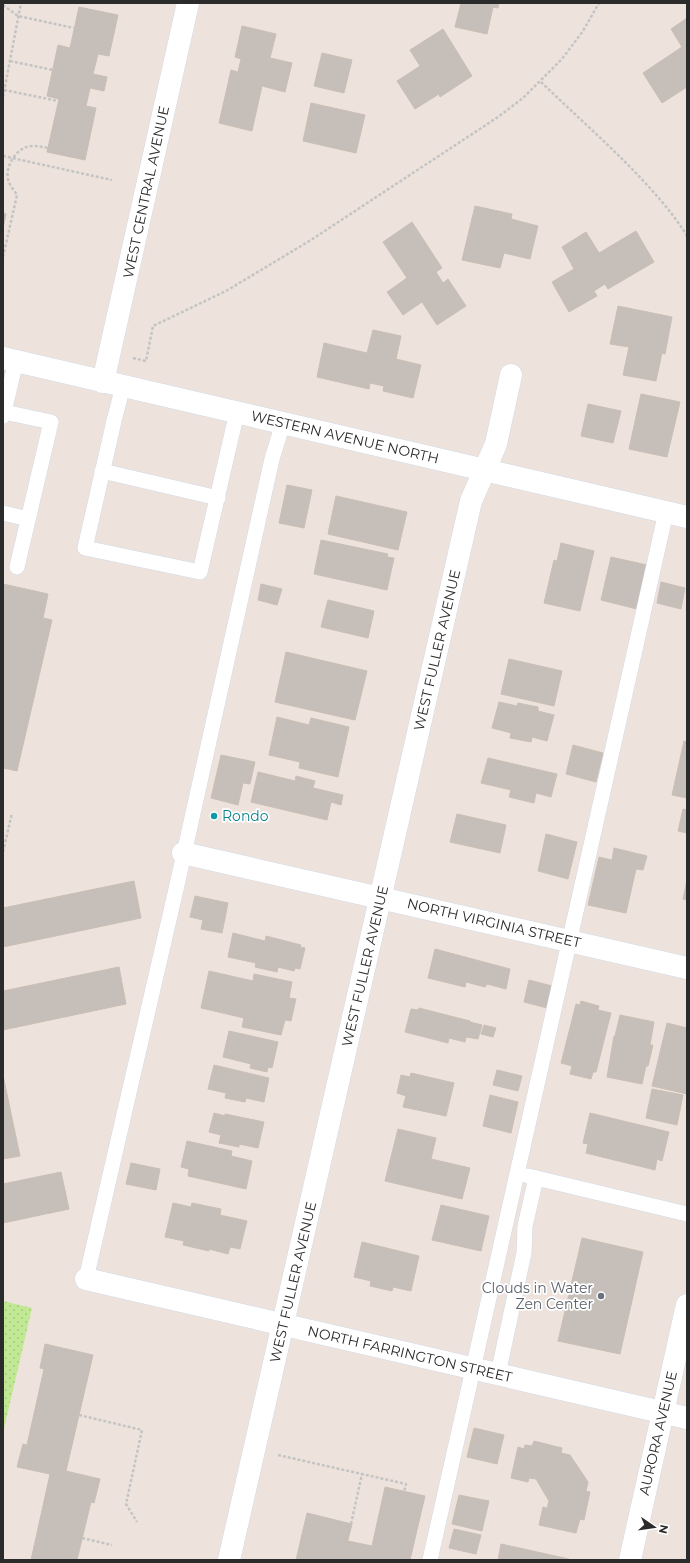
<svg xmlns="http://www.w3.org/2000/svg" width="690" height="1563" font-family="Montserrat,sans-serif">
	<defs>
		<pattern id="park-dots" width="8" height="8" patternUnits="userSpaceOnUse"><rect width="8" height="8" fill="#c1e994"/><path d="M2 2h.1M6 6h.1" fill="none" stroke="#a6c880" stroke-width="1.8" stroke-linecap="round"/></pattern>
	</defs>
	<rect width="100%" height="100%" fill="#eee3dc"/>
	<!-- park -->
	<polygon fill="url(#park-dots)" points="3,1301 32,1308 3,1433"/>
	<!-- building -->
	<g fill="#c6beb8" stroke="#cabfb5">
		<polygon points="461,3 499,3 498,8 493,7 487,34 455,27"/>
		<polygon points="79,7 118,15 109,56 98,54 93,74 107,77 104,91 90,88 86,106 96,108 85,160 47,152 59,99 47,96 58,45 70,48"/>
		<polygon points="687,18 687,87 662,103 643,73 682,47 671,29"/>
		<polygon points="242,26 276,34 270,58 292,63 285,92 262,86 252,131 219,123 231,70 238,72 241,59 235,57"/>
		<polygon points="443,29 472,76 440,97 439,94 415,109 397,81 420,66 410,50"/>
		<polygon points="322,53 352,60 344,93 314,86"/>
		<polygon points="311,103 365,115 356,153 303,141"/>
		<polygon points="475,206 512,214 511,219 538,226 530,259 504,253 500,268 462,260"/>
		<polygon points="3,213 6,214 3,228"/>
		<polygon points="412,222 442,268 436,272 443,283 448,279 466,306 437,325 422,302 403,315 387,292 407,278 383,242"/>
		<polygon points="636,231 654,262 608,289 605,284 594,291 597,296 569,312 552,282 574,269 562,247 586,232 599,253"/>
		<polygon points="618,306 672,317 665,354 662,353 656,381 623,375 629,347 610,344"/>
		<polygon points="373,330 401,336 396,359 421,365 413,398 383,391 384,386 370,383 369,389 317,377 324,343 367,353"/>
		<polygon points="641,394 680,402 667,457 629,449"/>
		<polygon points="588,404 621,411 613,443 581,436"/>
		<polygon points="287,485 312,490 304,528 279,523"/>
		<polygon points="336,496 407,512 398,550 328,534"/>
		<polygon points="321,540 388,554 387,557 394,558 387,590 314,574"/>
		<polygon points="561,543 594,551 580,611 544,603 554,560 557,561"/>
		<polygon points="611,557 647,565 637,609 601,600"/>
		<polygon points="661,582 685,588 681,609 657,603"/>
		<polygon points="3,584 48,594 43,618 52,620 17,771 3,768"/>
		<polygon points="261,584 282,589 277,605 258,600"/>
		<polygon points="328,600 374,611 368,638 321,627"/>
		<polygon points="286,652 367,671 355,720 275,702"/>
		<polygon points="509,659 562,671 554,706 501,694"/>
		<polygon points="499,702 517,706 518,703 538,707 538,711 554,715 547,741 532,737 531,742 510,738 511,733 492,728"/>
		<polygon points="277,717 309,725 311,718 349,727 338,777 299,768 300,762 269,755"/>
		<polygon points="684,741 687,742 687,798 672,795"/>
		<polygon points="573,745 603,753 596,782 566,774"/>
		<polygon points="221,755 255,762 250,784 243,783 238,805 211,798"/>
		<polygon points="488,758 557,774 551,797 536,793 534,803 509,797 511,790 481,783"/>
		<polygon points="258,772 295,781 296,776 315,781 313,788 343,795 341,805 331,802 327,820 251,802"/>
		<polygon points="683,809 687,810 687,833 678,831"/>
		<polygon points="457,814 506,825 500,853 450,842"/>
		<polygon points="546,834 577,842 568,879 538,871"/>
		<polygon points="614,848 647,856 643,870 636,869 626,913 588,905 599,857 612,860"/>
		<polygon points="687,880 687,900 683,899"/>
		<polygon points="134,881 141,918 3,947 3,908"/>
		<polygon points="195,896 228,903 222,933 201,929 203,920 190,917"/>
		<polygon points="233,933 265,941 266,936 301,945 300,947 305,948 300,969 295,968 294,971 278,967 277,972 255,967 256,963 228,957"/>
		<polygon points="435,949 510,969 506,989 487,984 485,987 466,982 465,987 428,978"/>
		<polygon points="119,967 126,1004 3,1030 3,991"/>
		<polygon points="209,971 253,981 254,974 292,982 289,998 296,999 291,1021 285,1020 281,1035 242,1027 244,1018 201,1008"/>
		<polygon points="529,980 552,986 547,1008 524,1002"/>
		<polygon points="581,1001 599,1006 598,1010 611,1013 596,1072 593,1072 591,1079 570,1074 572,1066 561,1063 576,1004 580,1005"/>
		<polygon points="419,1008 470,1021 470,1022 482,1025 478,1039 466,1037 465,1042 449,1038 448,1043 405,1032 411,1009 418,1010"/>
		<polygon points="620,1015 654,1022 650,1045 653,1045 648,1066 646,1066 642,1084 607,1077 614,1036 615,1036"/>
		<polygon points="667,1023 687,1028 687,1094 652,1086"/>
		<polygon points="484,1025 496,1028 493,1037 481,1034"/>
		<polygon points="229,1031 278,1042 272,1068 268,1067 267,1072 250,1068 251,1064 223,1057"/>
		<polygon points="214,1065 269,1078 264,1102 246,1098 245,1102 225,1098 226,1093 208,1089"/>
		<polygon points="497,1070 522,1076 518,1091 493,1085"/>
		<polygon points="411,1073 454,1083 446,1116 403,1107 406,1096 397,1093 401,1075 410,1077"/>
		<polygon points="3,1075 20,1156 3,1159"/>
		<polygon points="652,1089 683,1095 677,1125 646,1118"/>
		<polygon points="490,1095 518,1102 511,1133 483,1126"/>
		<polygon points="214,1113 225,1116 225,1114 264,1122 258,1148 239,1144 239,1147 219,1143 221,1135 209,1132"/>
		<polygon points="590,1113 669,1132 662,1161 657,1159 655,1170 586,1153 588,1144 583,1143"/>
		<polygon points="398,1129 436,1138 431,1159 470,1168 462,1199 385,1181"/>
		<polygon points="187,1141 232,1151 231,1156 252,1161 246,1189 188,1176 189,1169 181,1167"/>
		<polygon points="131,1163 160,1169 156,1190 126,1184"/>
		<polygon points="61,1172 69,1209 3,1223 3,1184"/>
		<polygon points="173,1203 191,1207 192,1203 221,1209 220,1215 247,1221 240,1249 230,1247 228,1254 209,1249 209,1251 183,1245 184,1241 165,1237"/>
		<polygon points="441,1205 489,1216 481,1251 432,1240"/>
		<polygon points="582,1238 643,1252 620,1354 558,1341"/>
		<polygon points="362,1242 419,1256 411,1291 393,1287 392,1291 370,1286 371,1281 354,1277"/>
		<polygon points="45,1344 93,1355 66,1471 100,1479 94,1503 91,1502 77,1560 31,1560 50,1474 17,1467 23,1444 27,1445 44,1369 40,1368"/>
		<polygon points="474,1428 504,1435 497,1464 467,1457"/>
		<polygon points="534,1441 562,1448 561,1453 570,1455 588,1482 586,1491 590,1492 584,1520 580,1519 576,1533 539,1525 543,1507 547,1508 549,1501 536,1479 529,1478 528,1482 511,1478 518,1447 524,1449 525,1445 532,1446"/>
		<polygon points="385,1487 425,1496 410,1560 343,1560 348,1541 372,1546"/>
		<polygon points="459,1495 489,1501 482,1531 452,1524"/>
		<polygon points="307,1513 352,1524 343,1560 296,1560"/>
		<polygon points="454,1529 481,1535 476,1554 449,1548"/>
		<polygon points="501,1544 569,1559 569,1560 498,1560"/>
	</g>
	<g fill="none" stroke-linecap="round" stroke-linejoin="round">
		<!-- service casing -->
		<g stroke="#d1d9e5" stroke-width="16">
			<g id="service">
				<polyline points="123,386 114,421 85,548 200,572 237,412"/>
				<polyline points="4,412 51,422 17,567"/>
				<polyline points="3,416 16,361"/>
				<polyline points="102,471 218,498"/>
				<polyline points="3,513 28,519"/>
				<polyline points="528,1176 687,1214"/>
				<polyline points="86,1279 177,885 272,459 283,423"/>
				<polyline points="498,1374 524,1253 525,1226 536,1178"/>
				<polyline points="430,1560 666,512"/>
			</g>
		</g>
		<!-- minor casing -->
		<g stroke="#d1d9e5" stroke-width="23">
			<g id="minor">
				<polyline points="103,382 188,3"/>
				<polyline points="183,853 687,968"/>
				<polyline points="86,1279 687,1418"/>
				<polyline points="229,1560 471,501 496,444 511,375"/>
				<polyline points="630,1560 687,1305"/>
			</g>
		</g>
		<!-- tertiary casing -->
		<g stroke="#d1d9e5" stroke-width="23">
			<polyline id="tertiary" points="3,358 687,517"/>
		</g>
		<!-- path -->
		<g stroke="#c4c4c4" stroke-width="2.5" stroke-dasharray="3 2" stroke-linecap="butt">
			<polyline points="3,5 18,16 74,28"/>
			<polyline points="10,61 53,70"/>
			<path d="M541 82C572 112 605 141 635 172 654 192 673 213 687 236"/>
			<polyline points="4,90 58,101"/>
			<polyline points="3,97 21,3"/>
			<polyline points="3,156 112,180"/>
			<path d="M3 257 17 195C14 190 9 185 8 179 5 165 18 146 32 146 38 146 43 147 48 148"/>
			<polyline points="133,358 146,361 153,326 226,291 311,240 498,117 523,98 562,59 583,31 599,3"/>
			<polyline points="3,852 12,813"/>
			<polyline points="79,1415 142,1430 126,1504 137,1522"/>
			<polyline points="278,1455 406,1484 404,1492"/>
			<polyline points="351,1524 362,1474"/>
			<polyline points="82,1538 112,1545"/>
		</g>
		<!-- service -->
		<use href="#service" stroke="#fff" stroke-width="15"/>
		<!-- minor -->
		<use href="#minor" stroke="#fff" stroke-width="22"/>
		<!-- tertiary -->
		<use href="#tertiary" stroke="#fff" stroke-width="22"/>
	</g>
	<!-- markers -->
	<circle fill="#0f9aa8" stroke="#fff" stroke-width="1.5" cx="214" cy="816" r="4"/>
	<circle fill="#6b7280" stroke="#fff" stroke-width="1.5" cx="601" cy="1296" r="4"/>
	<g text-anchor="middle" stroke-width="3.5" stroke-linejoin="round" paint-order="stroke">
		<!-- street labels -->
		<g font-size="14" fill="#2b2b2b" stroke="#fff">
			<text transform="translate(146 192) rotate(-78)" y="5">WEST CENTRAL AVENUE</text>
			<text transform="translate(345 437) rotate(13)" y="5">WESTERN AVENUE NORTH</text>
			<text transform="translate(437 650) rotate(-77)" y="5">WEST FULLER AVENUE</text>
			<text transform="translate(494 923) rotate(13)" y="5">NORTH VIRGINIA STREET</text>
			<text transform="translate(365 966) rotate(-77)" y="5">WEST FULLER AVENUE</text>
			<text transform="translate(293 1282) rotate(-77)" y="5">WEST FULLER AVENUE</text>
			<text transform="translate(410 1354) rotate(13)" y="5">NORTH FARRINGTON STREET</text>
			<text transform="translate(658 1433) rotate(-77)" y="5">AURORA AVENUE</text>
		</g>
		<!-- culture labels -->
		<g font-size="14" fill="#0d838f" stroke="#fff" text-anchor="start">
			<text x="222" y="821">Rondo</text>
		</g>
		<!-- worship labels -->
		<g font-size="14" fill="#5b616d" stroke="#fff" text-anchor="end">
			<text x="593" y="1293">Clouds in Water<tspan x="593" dy="16">Zen Center</tspan></text>
		</g>
	</g>
	<!-- border -->
	<rect width="690" height="1563" fill="none" stroke="#2b2b2b" stroke-width="8"/>
	<!-- north arrow -->
	<g transform="translate(654 1527) rotate(103)" stroke="#ffffff" stroke-width="3" paint-order="stroke">
	<path d="M0-3L7 15L0 10L-7 15Z" fill="#2b2b2b"/>
	<text y="-6" font-size="11" font-weight="bold" text-anchor="middle" fill="#2b2b2b">N</text>
	</g>
</svg>
